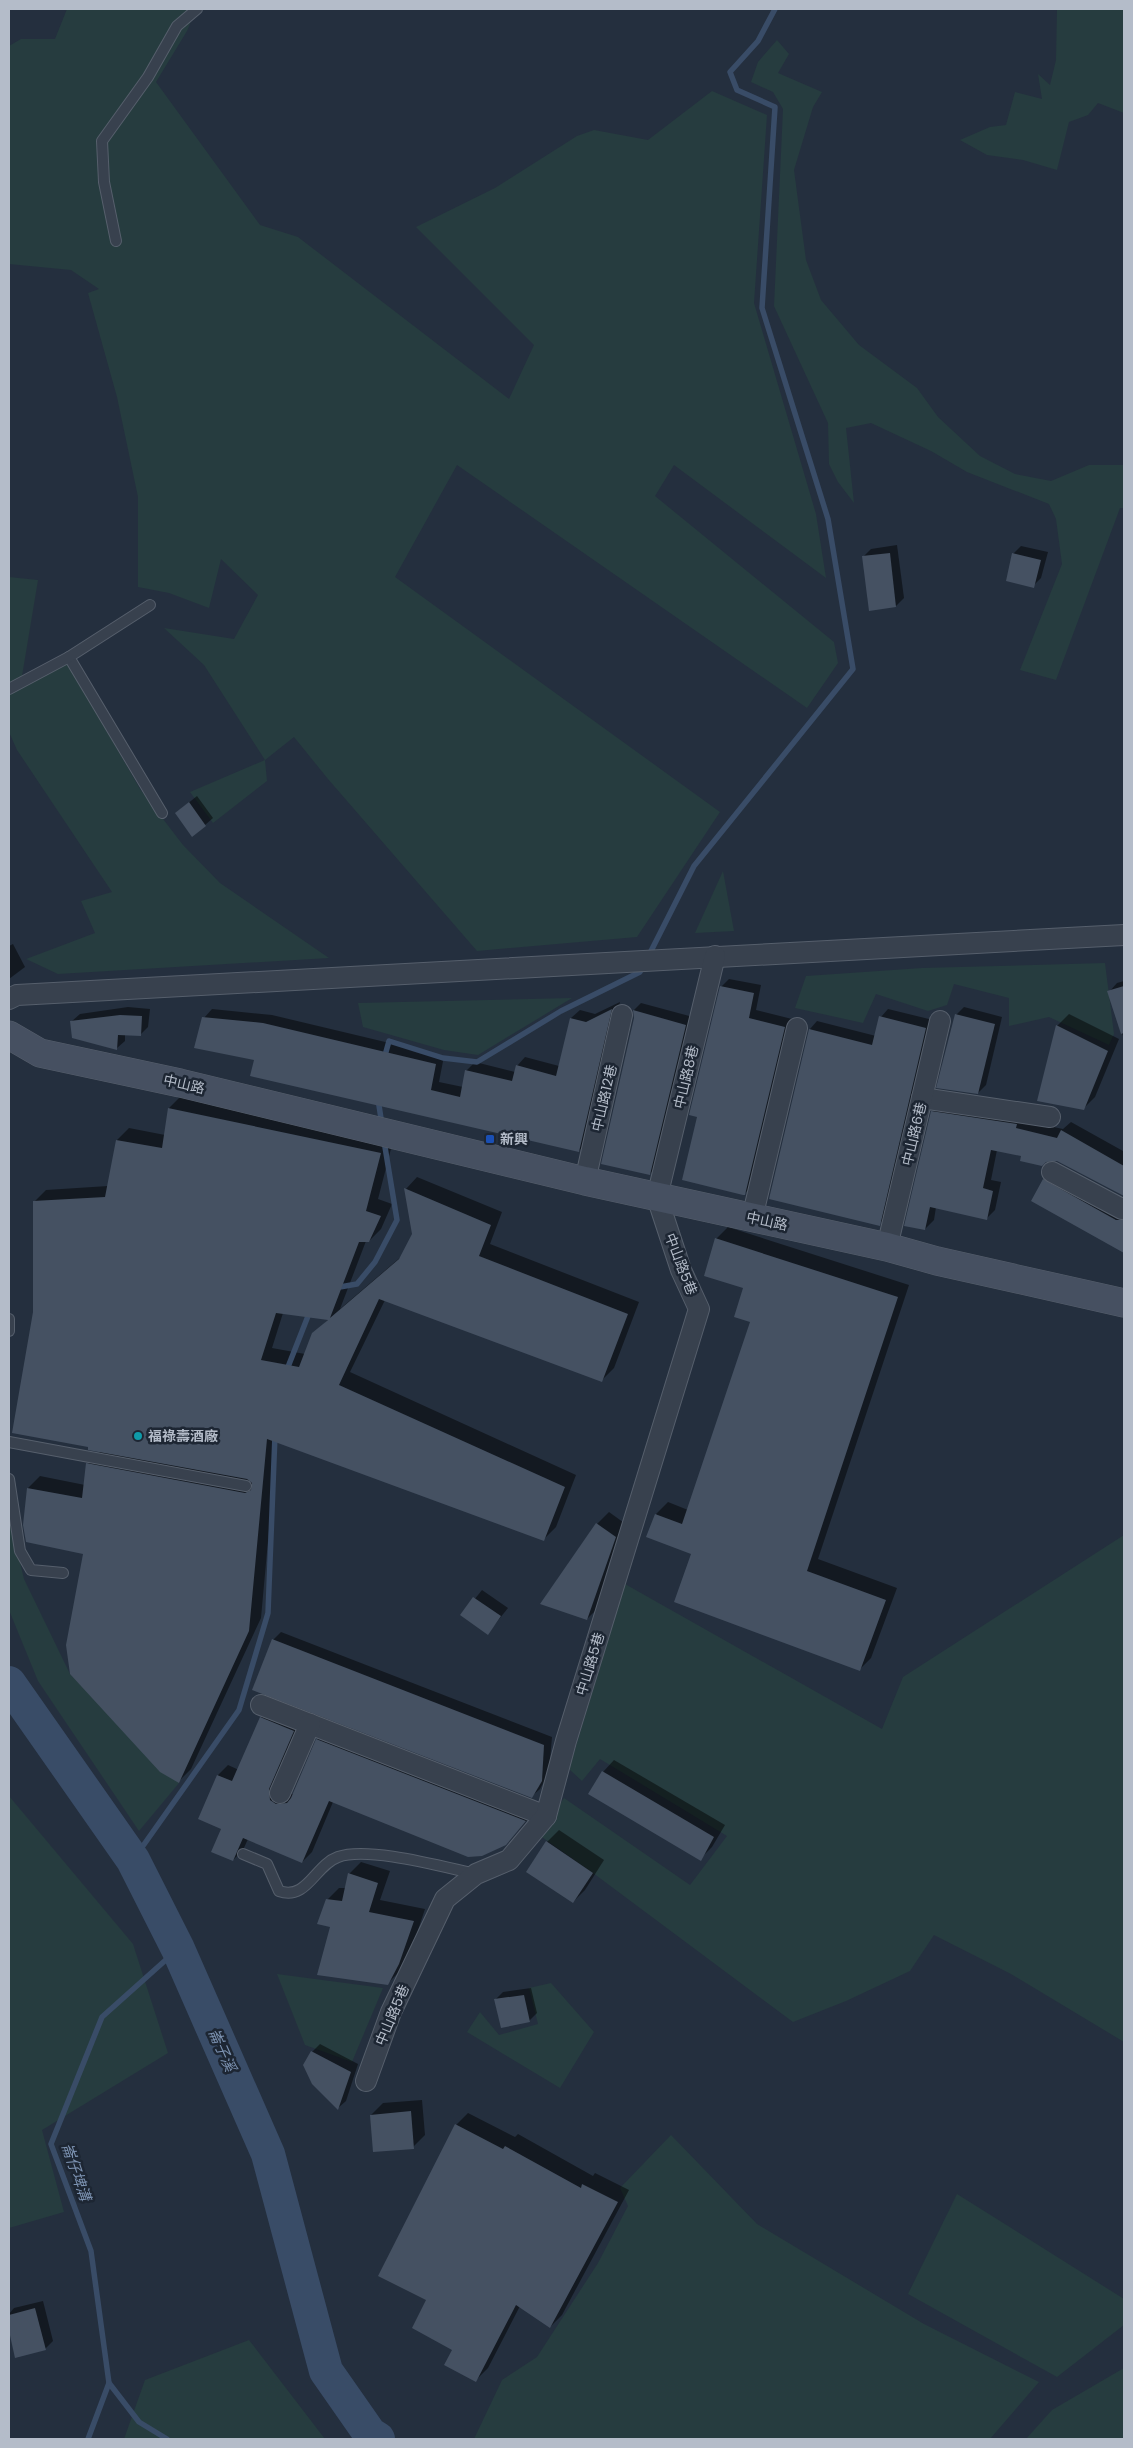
<svg xmlns="http://www.w3.org/2000/svg" width="1133" height="2448" font-family="Poppins,'Noto Sans TC',sans-serif">
	<rect width="100%" height="100%" fill="#242f3e"/>
	<!-- green -->
	<g fill="#263c3f">
		<polygon points="67,9 196,9 187,31 156,82 260,225 298,237 509,399 534,345 416,227 495,188 577,136 594,130 648,140 712,91 767,115 754,303 816,514 826,578 674,465 655,496 834,642 838,663 807,708 457,465 395,577 720,812 637,937 477,951 328,779 294,737 265,760 267,781 213,823 190,792 265,760 204,665 164,628 234,639 258,595 221,559 209,608 169,593 138,587 138,497 117,397 88,293 99,289 71,270 9,264 9,46 21,39 55,39"/>
		<polygon points="1057,9 1124,9 1124,113 1098,103 1088,115 1069,122 1057,170 1023,160 987,155 960,140 990,127 1006,125 1015,92 1042,99 1038,74 1050,85 1056,60"/>
		<polygon points="777,40 789,54 778,73 822,92 813,107 794,170 806,260 821,300 859,345 917,388 938,417 980,456 1015,474 1051,481 1089,465 1124,465 1124,508 1120,508 1056,680 1020,670 1062,564 1056,519 1049,504 967,472 931,451 871,423 846,428 854,503 838,482 829,464 828,423 774,306 783,109 773,92 751,82 758,62"/>
		<polygon points="9,577 38,580 22,676 32,682 65,658 140,789 183,845 220,883 329,958 58,974 26,959 95,933 81,901 112,892 17,750 9,732"/>
		<polygon points="723,871 734,931 695,933"/>
		<polygon points="1105,963 1114,1034 1109,1045 1049,1017 1009,1026 1009,998 954,984 947,1005 928,1011 876,994 863,1023 795,1008 806,976 922,968"/>
		<polygon points="572,998 478,1055 444,1050 363,1027 358,1003"/>
		<polygon points="9,1517 24,1579 70,1674 179,1783 139,1831 38,1681 9,1610"/>
		<polygon points="1124,1535 1124,2042 1011,1974 934,1935 910,1971 846,2001 793,2022 593,1873 539,1835 564,1798 690,1885 727,1836 600,1759 582,1781 569,1769 625,1584 882,1729 903,1677"/>
		<polygon points="9,1796 133,1944 168,2053 42,2130 64,2212 9,2228"/>
		<polygon points="277,1974 383,1988 352,2062 305,2045"/>
		<polygon points="551,1983 594,2032 560,2088 467,2032 480,2012 499,2035 538,2024 529,1988"/>
		<polygon points="671,2135 757,2224 924,2324 1039,2382 990,2439 474,2439 502,2380 537,2357 598,2263 628,2206 620,2188"/>
		<polygon points="957,2194 1124,2299 1124,2325 1057,2377 908,2294"/>
		<polygon points="249,2340 325,2439 124,2439 145,2380"/>
		<polygon points="1124,2368 1124,2439 1026,2439 1052,2410"/>
	</g>
	<!-- shadow -->
	<g fill="#0007" fill-rule="evenodd">
		<polygon points="897,545 904,598 896,606 863,557 871,549"/>
		<polygon points="1021,546 1048,552 1041,578 1033,586 1013,554"/>
		<polygon points="197,796 213,818 205,825 176,813"/>
		<polygon points="13,944 25,967 9,979 9,946"/>
		<polygon points="729,979 761,985 756,1010 792,1019 753,1185 745,1193 698,1116 721,987"/>
		<polygon points="1124,981 1124,1039 1109,992 1117,983"/>
		<polygon points="620,1002 587,1142 579,1151 256,1059 204,1018 212,1009 272,1015 444,1056 439,1082 463,1087 466,1071 475,1062 515,1072 517,1066 525,1057 559,1066 571,1018 580,1010 595,1014"/>
		<polygon points="641,1003 693,1017 657,1166 650,1174 634,1010"/>
		<polygon points="128,1007 150,1009 148,1027 140,1035 125,1034 125,1041 117,1048 72,1021 80,1014"/>
		<polygon points="964,1007 1002,1017 986,1085 978,1093 956,1015"/>
		<polygon points="888,1009 933,1020 887,1216 879,1224 810,1029 817,1021 876,1036 881,1017"/>
		<polygon points="1069,1014 1119,1039 1095,1097 1083,1109 1057,1026"/>
		<path d="M181 1096 393 1141 378 1199 392 1204 381 1229 369 1241H366L340 1309 402 1256 413 1234 406 1189 417 1177 502 1212 490 1244 639 1302 614 1368 602 1380 385 1300 350 1372 576 1475 556 1527 544 1539 277 1441 261 1618 191 1769 179 1781 84 1553 24 1524 28 1488 40 1476 85 1485 88 1464 101 1451 34 1312V1202L46 1190 108 1186 117 1140 129 1128 165 1135 169 1108ZM283 1313 329 1319 313 1334 305 1354 272 1348Z"/>
		<polygon points="941,1103 1063,1129 1071,1122 1123,1151 1124,1149 1124,1194 1057,1160 997,1150 991,1180 1001,1182 995,1210 986,1219 936,1207 934,1220 925,1229 932,1112"/>
		<polygon points="1052,1172 1124,1210 1124,1252 1033,1201 1044,1180"/>
		<polygon points="728,1227 909,1285 818,1559 897,1588 871,1658 859,1670 693,1553 656,1514 668,1502 688,1510 752,1321 745,1287 716,1239"/>
		<polygon points="609,1512 627,1525 599,1607 587,1619 597,1524"/>
		<polygon points="482,1590 508,1608 488,1633 462,1615"/>
		<polygon points="281,1632 552,1737 549,1772 540,1789 532,1796 273,1640"/>
		<polygon points="271,1708 303,1721 286,1794 294,1794 317,1740 327,1730 535,1811 506,1844 333,1802 312,1852 302,1862 248,1839 243,1850 233,1860 222,1828 200,1818 218,1775 228,1765 239,1770 261,1718"/>
		<polygon points="614,1760 725,1825 712,1847 700,1859 603,1772"/>
		<polygon points="559,1830 604,1860 585,1890 573,1902 547,1842"/>
		<polygon points="361,1862 390,1871 380,1900 425,1909 411,1951 399,1972 387,1984 331,1926 327,1900 339,1888 346,1888 349,1874"/>
		<polygon points="531,1988 537,2013 529,2021 495,2000 503,1992"/>
		<polygon points="320,2044 358,2064 346,2101 338,2108 312,2052"/>
		<polygon points="422,2100 425,2135 413,2147 371,2115 383,2103"/>
		<polygon points="468,2113 515,2137 518,2134 593,2176 595,2173 629,2190 562,2315 550,2327 520,2306 488,2368 476,2380 454,2349 428,2300 456,2125"/>
		<polygon points="43,2301 53,2341 45,2349 16,2356 9,2326 9,2314 14,2308"/>
	</g>
	<g fill="none" stroke-linecap="round" stroke-linejoin="round">
		<!-- stream -->
		<g stroke="#394c67" stroke-width="5.5">
			<polyline points="648,957 694,866 853,669 828,519 762,308 775,107 737,90 730,72 758,41 775,9"/>
			<polyline points="384,1059 389,1041 443,1058 477,1062 561,1011 640,972 643,965"/>
			<polyline points="378,1099 382,1125"/>
			<polyline points="334,1288 357,1284 375,1262 397,1220 384,1141"/>
			<polyline points="286,1372 310,1311"/>
			<polyline points="133,1860 239,1710 268,1613 275,1435"/>
			<polyline points="109,2383 139,2422 167,2439"/>
			<polyline points="88,2439 109,2383 91,2251 51,2144 102,2017 178,1949"/>
		</g>
		<!-- river -->
		<polyline stroke="#394c67" stroke-width="34" points="9,1683 133,1860 178,1949 268,2154 326,2371 370,2434 378,2439"/>
	</g>
	<!-- building -->
	<g fill="#455162" fill-rule="evenodd">
		<polygon points="890,553 896,607 869,611 862,556"/>
		<polygon points="1012,553 1041,560 1034,588 1006,581"/>
		<polygon points="189,802 206,826 192,837 175,813"/>
		<polygon points="720,986 754,993 749,1018 785,1027 745,1195 743,1195 682,1180 697,1117 689,1115"/>
		<polygon points="1124,986 1124,1033 1121,1034 1107,991"/>
		<polygon points="612,1009 579,1152 250,1076 254,1060 194,1048 202,1017 263,1023 436,1064 431,1090 460,1097 465,1070 512,1081 516,1065 556,1076 570,1018 586,1022"/>
		<polygon points="633,1010 686,1025 650,1175 601,1164 634,1018"/>
		<polygon points="955,1014 995,1024 978,1094 936,1088"/>
		<polygon points="120,1015 142,1016 141,1036 118,1035 117,1050 72,1038 70,1021"/>
		<polygon points="879,1016 926,1028 880,1226 769,1199 809,1029 872,1045"/>
		<polygon points="1056,1025 1108,1051 1084,1110 1037,1101"/>
		<path d="M168 1108 381 1153 366 1211 381 1216 369 1242H359L330 1318 399 1259 412 1234 404 1188 491 1225 479 1256 628 1314 602 1382 379 1299 339 1385 565 1487 544 1541 267 1439 249 1631 179 1783 160 1772 70 1674 66 1645 83 1554 26 1542 23 1525 27 1488 82 1498 86 1463 245 1493 251 1490 252 1483 247 1479 88 1450V1447L12 1433 33 1312V1201L105 1197 116 1140 162 1148ZM276 1313 328 1320 312 1333 299 1367 261 1360Z"/>
		<polygon points="931,1111 1017,1124 1016,1128 1057,1138 1061,1130 1124,1166 1124,1196 1057,1161 1046,1162 1042,1166 1020,1161 1021,1156 991,1150 983,1188 993,1191 987,1220 930,1207 925,1230 904,1226"/>
		<polygon points="1043,1179 1116,1220 1124,1220 1124,1253 1031,1201"/>
		<polygon points="715,1238 898,1297 807,1571 886,1600 860,1671 674,1602 691,1554 646,1537 655,1514 682,1524 750,1322 734,1317 743,1288 704,1276"/>
		<polygon points="596,1523 616,1537 587,1620 540,1604"/>
		<polygon points="473,1597 501,1616 488,1635 460,1615"/>
		<polygon points="272,1639 544,1745 542,1781 532,1798 252,1690"/>
		<polygon points="260,1717 294,1731 269,1789 270,1800 276,1804 287,1803 291,1798 316,1739 526,1821 506,1845 482,1856 468,1857 329,1801 302,1863 243,1838 233,1861 211,1852 221,1829 198,1819 217,1775 232,1781"/>
		<polygon points="602,1771 714,1837 701,1861 588,1794"/>
		<polygon points="546,1841 593,1873 573,1903 526,1872"/>
		<polygon points="348,1873 378,1883 369,1912 414,1921 399,1964 388,1985 317,1975 330,1927 317,1924 326,1899 342,1901"/>
		<polygon points="524,1995 530,2022 501,2028 494,1999"/>
		<polygon points="311,2051 351,2072 338,2110 312,2084 303,2065"/>
		<polygon points="411,2111 414,2149 373,2152 370,2115"/>
		<polygon points="455,2124 503,2149 505,2146 581,2188 582,2184 618,2202 550,2328 516,2305 476,2382 444,2365 452,2350 412,2328 426,2300 378,2276"/>
		<polygon points="35,2308 46,2350 15,2358 9,2331 9,2315"/>
	</g>
	<g fill="none" stroke-linecap="round" stroke-linejoin="round">
		<!-- lane casing -->
		<g stroke="#565f6c" stroke-width="12">
			<g id="lane">
				<polyline points="116,241 104,182 102,141 148,77 177,26 197,9"/>
				<polyline points="69,657 162,813"/>
				<polyline points="9,689 69,657 150,605"/>
				<polyline points="9,1319 9,1331"/>
				<polyline points="9,1442 246,1486"/>
				<polyline points="9,1479 20,1551 31,1570 63,1573"/>
				<path d="M243 1854 267 1864 279 1891C307 1901 315 1865 338 1857 368 1846 443 1867 476 1874"/>
			</g>
		</g>
		<!-- street casing -->
		<g stroke="#565f6c" stroke-width="22">
			<g id="street">
				<polyline points="9,999 17,995 1124,935"/>
				<polyline points="922,1098 1050,1117"/>
				<polyline points="1052,1172 1122,1209 1124,1208"/>
				<polyline points="585,1181 622,1015"/>
				<polyline points="752,1218 797,1028"/>
				<polyline points="887,1247 940,1021"/>
				<polyline points="261,1705 546,1816"/>
				<polyline points="280,1793 310,1724"/>
				<polyline points="366,2081 391,2012 445,1899 476,1874 509,1860 546,1816 566,1741 699,1309 681,1270 657,1197 715,956"/>
			</g>
		</g>
		<!-- secondary casing -->
		<g stroke="#565f6c" stroke-width="29">
			<polyline id="secondary" points="9,1035 40,1053 180,1083 585,1181 887,1247 937,1261 1124,1303"/>
		</g>
		<!-- lane -->
		<use href="#lane" stroke="#38414e" stroke-width="10"/>
		<!-- street -->
		<use href="#street" stroke="#38414e" stroke-width="20"/>
		<!-- secondary -->
		<use href="#secondary" stroke="#465061" stroke-width="28"/>
	</g>
	<!-- markers -->
	<rect fill="#1a4fb4" stroke="#1d2633" stroke-width="2" x="485" y="1134" width="10" height="10" rx="2.5"/>
	<circle fill="#0f9aa8" stroke="#1d2633" stroke-width="2" cx="138" cy="1436" r="5"/>
	<g text-anchor="middle" stroke-width="5" stroke-linejoin="round" paint-order="stroke">
		<!-- street labels -->
		<g font-size="14" fill="#b4bcc9" stroke="#1d2633">
			<text transform="translate(686 1077) rotate(-77)" y="5">中山路8巷</text>
			<text transform="translate(184 1084) rotate(13)" y="5">中山路</text>
			<text transform="translate(604 1098) rotate(-77)" y="5">中山路12巷</text>
			<text transform="translate(914 1134) rotate(-77)" y="5">中山路6巷</text>
			<text transform="translate(767 1221) rotate(12)" y="5">中山路</text>
			<text transform="translate(681 1264) rotate(69)" y="5">中山路5巷</text>
			<text transform="translate(590 1664) rotate(-73)" y="5">中山路5巷</text>
			<text transform="translate(392 2015) rotate(-67)" y="5">中山路5巷</text>
		</g>
		<!-- poi labels -->
		<g font-size="14" font-weight="bold" fill="#b4bcc9" stroke="#1d2633" text-anchor="start">
			<text x="500" y="1144">新興</text>
			<text x="148" y="1441">福祿壽酒廠</text>
		</g>
		<!-- water labels -->
		<g font-size="15" font-style="italic" fill="#7c92b1" stroke="#1d2633">
			<text transform="translate(222 2050) rotate(66)" y="5">崙子溪</text>
			<text transform="translate(76 2172) rotate(71)" y="5">崙仔埤溝</text>
		</g>
	</g>
	<!-- border -->
	<rect width="1133" height="2448" fill="none" stroke="#b4bcc9" stroke-width="20"/>
</svg>
